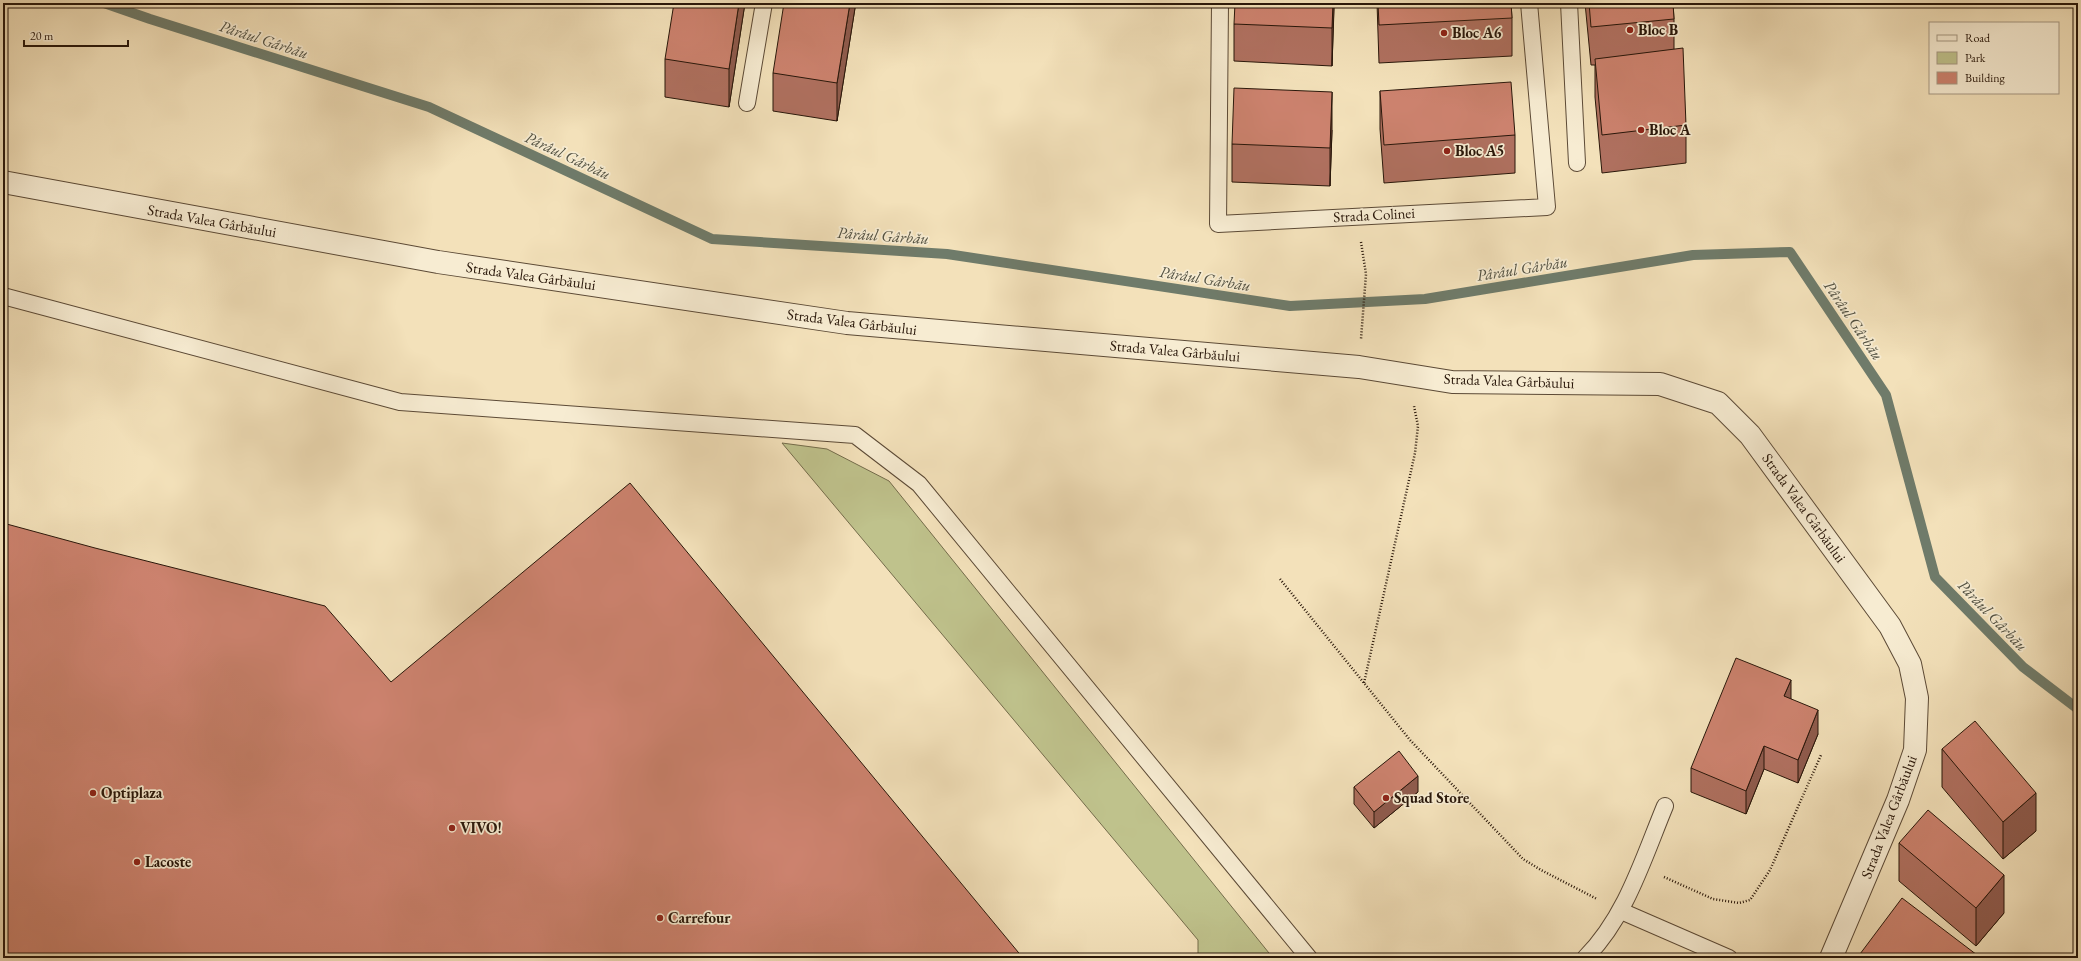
<svg xmlns="http://www.w3.org/2000/svg" width="2081" height="961" font-family="'EB Garamond',serif">
	<rect width="100%" height="100%" fill="#f3e1ba"/>
	<filter id="stains"><feTurbulence type="fractalNoise" baseFrequency=".005" numOctaves="4"/><feColorMatrix values="0 0 0 0 .2 0 0 0 0 .09 0 0 0 0 .02 0 0 0 .5 -.17"/></filter>
	<radialGradient id="worn" r=".72"><stop offset=".6" stop-color="#630" stop-opacity="0"/><stop offset="1" stop-color="#630" stop-opacity=".3"/></radialGradient>
	<!-- green -->
	<polygon fill="#bfc28c" stroke="#746c4b" points="782,443 827,449 889,481 1273,958 1198,958 1198,940"/>
	<g fill="none" stroke-linecap="round" stroke-linejoin="round">
		<!-- stream -->
		<polyline stroke="#6f7b6a" stroke-width="10" points="104,3 150,19 429,107 712,239 947,254 1290,306 1425,299 1693,255 1790,252 1886,395 1935,577 2023,667 2078,709"/>
		<!-- service casing -->
		<g stroke="#5c4a36" stroke-width="18">
			<g id="service">
				<polyline points="1220,3 1218,224 1547,207 1529,3"/>
				<polyline points="1569,3 1577,163"/>
				<polyline points="747,103 764,3"/>
				<polyline points="3,296 400,402 855,435 919,484 1309,958"/>
				<polyline points="1621,911 1729,958"/>
				<path d="M1585 958C1626 917 1643 859 1665 806"/>
			</g>
		</g>
		<!-- minor casing -->
		<g stroke="#5c4a36" stroke-width="24">
			<polyline id="minor" points="3,182 438,262 847,323 1359,367 1452,382 1660,384 1718,403 1750,435 1890,626 1910,664 1917,698 1915,750 1898,800 1831,958"/>
		</g>
		<!-- path -->
		<g stroke="#29170a" stroke-width="2.5" stroke-dasharray="1 2" stroke-linecap="butt">
			<polyline points="1361,242 1366,274 1361,339"/>
			<polyline points="1280,579 1410,740 1523,859 1541,870 1597,899"/>
			<polyline points="1364,683 1415,453 1418,426 1414,406"/>
			<polyline points="1664,877 1713,899 1739,903 1750,900 1770,870 1821,755"/>
		</g>
		<!-- service -->
		<use href="#service" stroke="#f7ecd2" stroke-width="16"/>
		<!-- minor -->
		<use href="#minor" stroke="#f7ecd2" stroke-width="22"/>
	</g>
	<!-- wall -->
	<g fill="#af705f" stroke="#29170a">
		<polygon points="745,3 729,107 665,97 665,59"/>
		<polygon points="855,3 855,8 837,121 773,111 773,73"/>
		<polygon points="1334,3 1332,66 1234,61 1234,24"/>
		<polygon points="1377,3 1511,3 1512,18 1512,56 1379,63"/>
		<polygon points="1585,3 1673,3 1674,19 1674,49 1686,125 1686,163 1602,173 1595,97 1595,65 1591,65"/>
		<polygon points="1380,91 1515,135 1515,173 1384,183 1380,129"/>
		<polygon points="1332,130 1330,186 1232,182 1232,144"/>
		<polygon points="1791,699 1818,734 1798,783 1764,769 1746,814 1691,792 1691,768"/>
		<polygon points="1942,749 2036,831 2003,859 1942,787"/>
		<polygon points="1354,787 1418,792 1374,828 1354,804"/>
		<polygon points="1899,843 2004,913 1976,946 1899,881"/>
	</g>
	<!-- shaded-wall -->
	<g fill="#8f5b4d" stroke="#29170a">
		<polygon points="739,3 745,3 729,107 729,69"/>
		<polygon points="850,3 855,3 855,8 837,121 837,83"/>
		<polygon points="1333,3 1334,3 1334,9 1332,66 1332,28"/>
		<polygon points="1332,92 1332,130 1330,186 1330,148"/>
		<polygon points="1791,680 1791,703 1784,696"/>
		<polygon points="1818,710 1818,734 1798,783 1798,760"/>
		<polygon points="1764,746 1764,769 1746,814 1746,791"/>
		<polygon points="1418,776 1418,792 1374,828 1374,812"/>
		<polygon points="2036,793 2036,831 2003,859 2003,822"/>
		<polygon points="2004,875 2004,913 1976,946 1976,908"/>
	</g>
	<!-- building -->
	<g fill="#cc826e" stroke="#29170a">
		<polygon points="674,3 739,3 729,69 665,59"/>
		<polygon points="784,3 850,3 837,83 773,73"/>
		<polygon points="1235,3 1333,3 1332,28 1234,24"/>
		<polygon points="1378,3 1511,3 1512,18 1379,25"/>
		<polygon points="1589,3 1673,3 1674,19 1591,27"/>
		<polygon points="1683,48 1686,125 1602,135 1595,59"/>
		<polygon points="1511,82 1515,135 1384,145 1380,91"/>
		<polygon points="1234,88 1332,92 1330,148 1232,144"/>
		<polygon points="630,483 1023,958 3,958 3,523 95,548 325,606 391,682"/>
		<polygon points="1736,658 1791,680 1784,696 1818,710 1798,760 1764,746 1746,791 1691,768"/>
		<polygon points="1975,721 2036,793 2003,822 1942,749"/>
		<polygon points="1399,751 1418,776 1374,812 1354,787"/>
		<polygon points="1928,810 2004,875 1976,908 1899,843"/>
		<polygon points="1902,898 1981,958 1857,958"/>
	</g>
	<!-- markers -->
	<g fill="#8f2418" stroke="#f7ecd2" stroke-width="1.5">
		<circle cx="1630" cy="30" r="4"/>
		<circle cx="1444" cy="33" r="4"/>
		<circle cx="1641" cy="130" r="4"/>
		<circle cx="1447" cy="151" r="4"/>
		<circle cx="93" cy="793" r="4"/>
		<circle cx="1386" cy="798" r="4"/>
		<circle cx="452" cy="828" r="4"/>
		<circle cx="137" cy="862" r="4"/>
		<circle cx="660" cy="918" r="4"/>
	</g>
	<g text-anchor="middle" stroke-width="3.5" stroke-linejoin="round" paint-order="stroke">
		<!-- poi labels -->
		<g font-size="15" font-weight="bold" fill="#29170a" stroke="#f7ecd2" text-anchor="start">
			<text x="1638" y="35">Bloc B</text>
			<text x="1452" y="38">Bloc A6</text>
			<text x="1649" y="135">Bloc A</text>
			<text x="1455" y="156">Bloc A5</text>
			<text x="101" y="798">Optiplaza</text>
			<text x="1394" y="803">Squad Store</text>
			<text x="460" y="833">VIVO!</text>
			<text x="145" y="867">Lacoste</text>
			<text x="668" y="923">Carrefour</text>
		</g>
		<!-- street labels -->
		<g font-size="15" fill="#29170a" stroke="#f7ecd2">
			<text transform="translate(1374 215) rotate(-3)" y="5">Strada Colinei</text>
			<text transform="translate(212 221) rotate(10)" y="5">Strada Valea Gârbăului</text>
			<text transform="translate(531 276) rotate(8)" y="5">Strada Valea Gârbăului</text>
			<text transform="translate(852 322) rotate(7)" y="5">Strada Valea Gârbăului</text>
			<text transform="translate(1175 351) rotate(5)" y="5">Strada Valea Gârbăului</text>
			<text transform="translate(1509 381) rotate(2)" y="5">Strada Valea Gârbăului</text>
			<text transform="translate(1804 508) rotate(54)" y="5">Strada Valea Gârbăului</text>
			<text transform="translate(1889 817) rotate(-69)" y="5">Strada Valea Gârbăului</text>
		</g>
		<!-- water labels -->
		<g font-size="16" font-style="italic" fill="#525142" stroke="#f7ecd2">
			<text transform="translate(264 39) rotate(18)" y="6">Pârâul Gârbău</text>
			<text transform="translate(568 155) rotate(25)" y="6">Pârâul Gârbău</text>
			<text transform="translate(883 235) rotate(4)" y="6">Pârâul Gârbău</text>
			<text transform="translate(1522 268) rotate(-9)" y="6">Pârâul Gârbău</text>
			<text transform="translate(1205 278) rotate(9)" y="6">Pârâul Gârbău</text>
			<text transform="translate(1854 320) rotate(56)" y="6">Pârâul Gârbău</text>
			<text transform="translate(1993 615) rotate(46)" y="6">Pârâul Gârbău</text>
		</g>
	</g>
	<!-- margin -->
	<rect width="2081" height="961" fill="none" stroke="#f3e1ba" stroke-width="16"/>
	<rect x="4" y="4" width="2073" height="953" fill="none" stroke="#29170a" stroke-width="2"/>
	<rect x="8" y="8" width="2065" height="945" fill="none" stroke="#29170a"/>
	<!-- legend -->
	<rect x="1929" y="22" width="130" height="72" fill="#f7ecd2" stroke="#a59782"/>
	<rect x="1937" y="35" width="20" height="6" fill="#f7ecd2" stroke="#a59782"/>
	<text x="1965" y="42" font-size="12" fill="#29170a">Road</text>
	<rect x="1937" y="52" width="20" height="12" fill="#bfc28c" stroke="#a59782"/>
	<text x="1965" y="62" font-size="12" fill="#29170a">Park</text>
	<rect x="1937" y="72" width="20" height="12" fill="#cc826e" stroke="#a59782"/>
	<text x="1965" y="82" font-size="12" fill="#29170a">Building</text>
	<!-- scale -->
	<path d="M24 40v6h104v-6" fill="none" stroke="#29170a" stroke-width="2"/>
	<text x="30" y="40" font-size="12" fill="#29170a" stroke="#f7ecd2" stroke-width="3" paint-order="stroke">20 m</text>
	<rect width="100%" height="100%" filter="url(#stains)"/>
	<rect width="100%" height="100%" fill="url(#worn)"/>
</svg>
